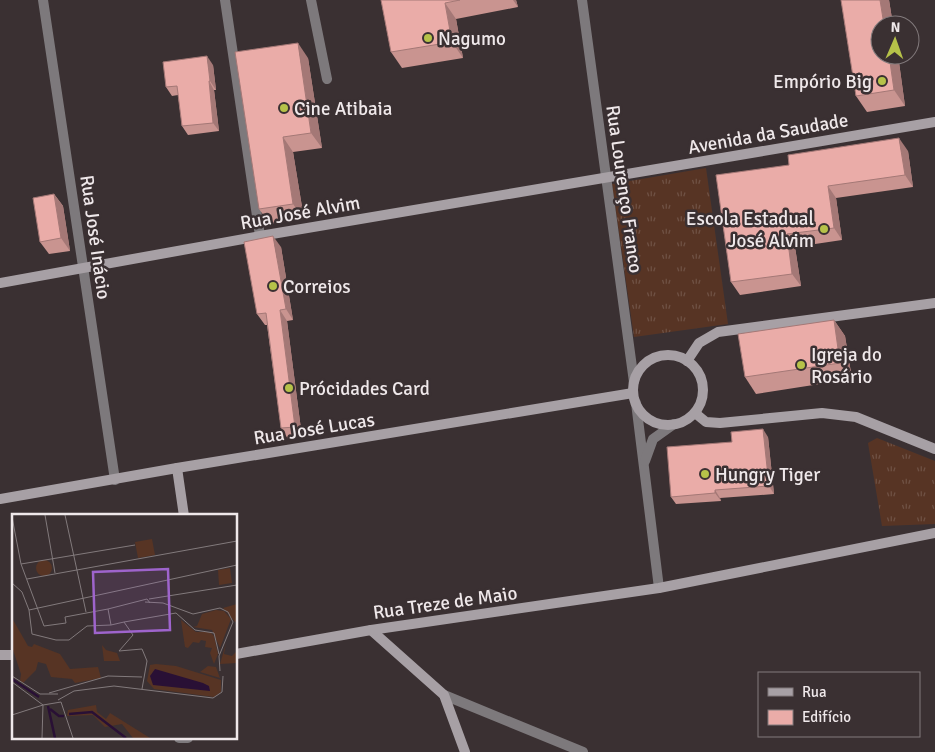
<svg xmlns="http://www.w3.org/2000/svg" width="935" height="752" font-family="Signika,sans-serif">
	<defs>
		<pattern id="grass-tufts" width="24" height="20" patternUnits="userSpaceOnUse" patternTransform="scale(1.25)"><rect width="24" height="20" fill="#573424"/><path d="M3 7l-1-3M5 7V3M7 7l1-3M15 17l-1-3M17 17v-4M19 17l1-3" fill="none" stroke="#6f5144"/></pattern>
	</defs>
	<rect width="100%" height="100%" fill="#3a3032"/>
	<!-- grass -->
	<g fill="url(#grass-tufts)">
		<polygon points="706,168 728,324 634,337 612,184"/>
		<polygon points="877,438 935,461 935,524 882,526 868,443"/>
	</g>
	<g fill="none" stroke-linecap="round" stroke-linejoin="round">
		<!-- street -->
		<g stroke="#7d797c" stroke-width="10">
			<polyline points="43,0 115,480"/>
			<polyline points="225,0 260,236"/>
			<polyline points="311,0 327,79"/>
			<polyline points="582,0 634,382"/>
			<polyline points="636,403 659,588"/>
			<polyline points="645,461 653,439 674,424"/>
			<polyline points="444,695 583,752"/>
			<polyline points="179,738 188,738"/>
		</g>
		<!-- secondary -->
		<g stroke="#a7a0a5" stroke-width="10">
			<polyline points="0,283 260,236 935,122"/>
			<circle cx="668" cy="390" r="35"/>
			<polyline points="687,361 699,343 718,332 935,303"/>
			<polyline points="695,413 706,422 720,423 822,413 856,417 935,449"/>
			<polyline points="177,468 184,516"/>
			<polyline points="0,499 177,468 633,393"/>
			<polyline points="371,630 444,695 465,752"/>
			<polyline points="236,654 371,630 659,588 935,533"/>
			<polyline points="0,655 14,655"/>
		</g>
	</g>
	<!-- wall -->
	<g fill="#c99490">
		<polygon points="381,0 516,0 518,7 456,19 463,58 402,68 391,52"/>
		<polygon points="841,0 889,0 893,25 880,25 880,55 898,55 905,106 867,112 856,96"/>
		<polygon points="308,58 322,148 293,152 304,219 270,224 259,209"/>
		<polygon points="213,65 216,90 214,90 219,131 188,135 182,126 178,95 172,96 166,87"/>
		<polygon points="908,151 913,187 836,198 842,240 795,247 801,286 740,295 731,282 716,175"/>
		<polygon points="54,194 63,206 70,251 49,254 40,242"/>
		<polygon points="281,247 293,320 287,321 302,437 288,439 281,428 267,325 265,325 257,314"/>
		<polygon points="834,320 845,336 852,379 756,394 745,377"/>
		<polygon points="768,437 774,494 720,498 721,501 676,504 671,497 732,442"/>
	</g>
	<!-- shaded-wall -->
	<g fill="#a47876">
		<polygon points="513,0 516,0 518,7"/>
		<polygon points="880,0 889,0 893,25 884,25"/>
		<polygon points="445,3 456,19 463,58 452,42"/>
		<polygon points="298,43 308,58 322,148 311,133"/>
		<polygon points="889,55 898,55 905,106 894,90"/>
		<polygon points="207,56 213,65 216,90 210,81"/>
		<polygon points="209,81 214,90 219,131 213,123"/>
		<polygon points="283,137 293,152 304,219 293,204"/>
		<polygon points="899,138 908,151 913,187 905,175"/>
		<polygon points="828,186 836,198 842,240 834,228"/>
		<polygon points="54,194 63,206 70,251 61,238"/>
		<polygon points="787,234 795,247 801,286 792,274"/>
		<polygon points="273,236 281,247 293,320 286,309"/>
		<polygon points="280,310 287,321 302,437 295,427"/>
		<polygon points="834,320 845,336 852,379 840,363"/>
		<polygon points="763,429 768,437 774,494 769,486"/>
		<polygon points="715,490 720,498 721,501 715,493"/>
	</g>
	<!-- building -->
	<g fill="#eaaca8" stroke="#a47876">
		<polygon points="381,0 460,0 445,3 452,42 391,52"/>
		<polygon points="841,0 880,0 884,25 880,25 880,55 889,55 894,90 856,96"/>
		<polygon points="298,43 311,133 283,137 293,204 259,209 235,52"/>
		<polygon points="207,56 210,81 209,81 213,123 182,126 177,86 166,87 163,62"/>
		<polygon points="899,138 905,175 828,186 834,228 787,234 792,274 731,282 716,175 789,165 788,155"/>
		<polygon points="54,194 61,238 40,242 33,198"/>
		<polygon points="273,236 286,309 280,310 295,427 281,428 266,313 257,314 244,242"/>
		<polygon points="834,320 840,363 745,377 738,334"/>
		<polygon points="763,429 769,486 715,490 715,493 671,497 667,447 732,442 731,432"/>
	</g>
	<!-- markers -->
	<g fill="#b6c249" stroke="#3a3032" stroke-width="2">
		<circle cx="428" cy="38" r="5"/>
		<circle cx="882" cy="81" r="5"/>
		<circle cx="284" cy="108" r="5"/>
		<circle cx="824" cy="229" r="5"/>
		<circle cx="273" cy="286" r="5"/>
		<circle cx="801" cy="365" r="5"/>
		<circle cx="289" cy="388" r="5"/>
		<circle cx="705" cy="474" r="5"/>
	</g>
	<g text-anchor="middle" stroke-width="5" stroke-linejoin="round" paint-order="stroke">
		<!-- poi labels -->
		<g font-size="19" fill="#efe8ea" stroke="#3a3032" text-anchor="start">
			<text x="438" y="45">Nagumo</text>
			<text x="872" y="88" text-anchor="end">Empório Big</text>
			<text x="294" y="115">Cine Atibaia</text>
			<text x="814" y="225" text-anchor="end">Escola Estadual<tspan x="814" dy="22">José Alvim</tspan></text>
			<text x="283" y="293">Correios</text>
			<text x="811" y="361">Igreja do<tspan x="811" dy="22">Rosário</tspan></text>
			<text x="299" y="395">Prócidades Card</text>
			<text x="715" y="481">Hungry Tiger</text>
		</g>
		<!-- street labels -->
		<g font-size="19" fill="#efe8ea" stroke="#3a3032">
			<text transform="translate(768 133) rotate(-10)" y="7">Avenida da Saudade</text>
			<text transform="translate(625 189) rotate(82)" y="7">Rua Lourenço Franco</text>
			<text transform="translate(300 212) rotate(-10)" y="7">Rua José Alvim</text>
			<text transform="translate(96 237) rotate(82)" y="7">Rua José Inácio</text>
			<text transform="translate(314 428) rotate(-9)" y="7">Rua José Lucas</text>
			<text transform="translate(445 602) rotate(-8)" y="7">Rua Treze de Maio</text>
		</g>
	</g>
	<!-- overview -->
	<g transform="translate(12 514)">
		<rect width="225" height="225" fill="#3a3032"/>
		<path d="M140 25 143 41 126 44 123 28ZM24 54a8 8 0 1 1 16 0a8 8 0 1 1-16 0ZM218 54 220 69 207 71 206 56ZM225 90V107L223 108 211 94ZM204 96 212 97 219 105 208 134 200 116 181 113 185 112 190 100ZM214 129 212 140 220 142 224 138 225 149 208 150ZM144 150 164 152 209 166V178L202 183 142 175 135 167 138 151ZM196 152 204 153 208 164 188 158Z" fill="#573424"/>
		<path d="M0 104 16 132 20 133 22 130 48 140 58 155 86 153 89 164 63 169 60 165 39 163 34 150 26 148 24 156 11 169 8 167 9 160 0 133ZM169 106 184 118H198L202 122 206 140 202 150 198 139 200 134 193 133 194 127 189 126 187 129 181 128 176 134 173 133ZM90 131 94 136 105 139 108 147H92ZM84 191 85 198 94 205 98 199 138 224H121L110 210 93 213 81 201 55 202 56 196Z" fill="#573424"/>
		<path d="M143 155 191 169 197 172 198 177 141 171 138 162Z" fill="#291035"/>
		<path fill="none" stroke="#291035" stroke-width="2.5" d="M0 165 27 183M36 192 43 224M38 195 47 202H52M57 200 80 198 114 224"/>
		<path fill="none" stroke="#827a7c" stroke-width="1" d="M33 1 43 59M53 1 74 98M0 3 9 50 32 112 54 109 53 103 96 95 99 111 112 108 121 121 107 137M9 50 123 31M15 65 225 27M0 69 10 78 17 96 225 51M137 85 225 71M133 88 151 89 181 100 208 94 216 98 221 108 207 142 208 157M96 95 135 85 138 89M17 96 20 120 44 126H57L75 112 99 111M112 108 164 99 183 116 202 119 207 140M107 137 130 135 135 147 130 175M0 162 28 180H46M0 168 31 191 49 188 61 224M37 179 96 162 130 163M46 186 62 177 102 172 201 184 210 178 211 162M0 201 31 191 30 224"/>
		<path fill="#9e64cc" fill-opacity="0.15" stroke="#9e64cc" stroke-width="2.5" d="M156 55 158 116 83 119 81 58Z"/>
		<rect width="225" height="225" fill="none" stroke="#efe8ea" stroke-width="2.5"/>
	</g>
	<!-- legend -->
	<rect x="758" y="672" width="162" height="65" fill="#3a3032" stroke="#827a7c"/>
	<rect x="768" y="688" width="25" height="8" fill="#a7a0a5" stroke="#827a7c"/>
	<text x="802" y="697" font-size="15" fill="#efe8ea">Rua</text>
	<rect x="768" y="710" width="25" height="15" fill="#eaaca8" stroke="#827a7c"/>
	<text x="802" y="722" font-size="15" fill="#efe8ea">Edifício</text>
	<!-- north arrow -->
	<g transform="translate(895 40) rotate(2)"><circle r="24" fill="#3a3032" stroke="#827a7c"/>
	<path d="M0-4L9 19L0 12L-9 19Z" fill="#b6c249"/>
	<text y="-8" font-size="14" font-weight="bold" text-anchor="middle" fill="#efe8ea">N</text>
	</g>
</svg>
